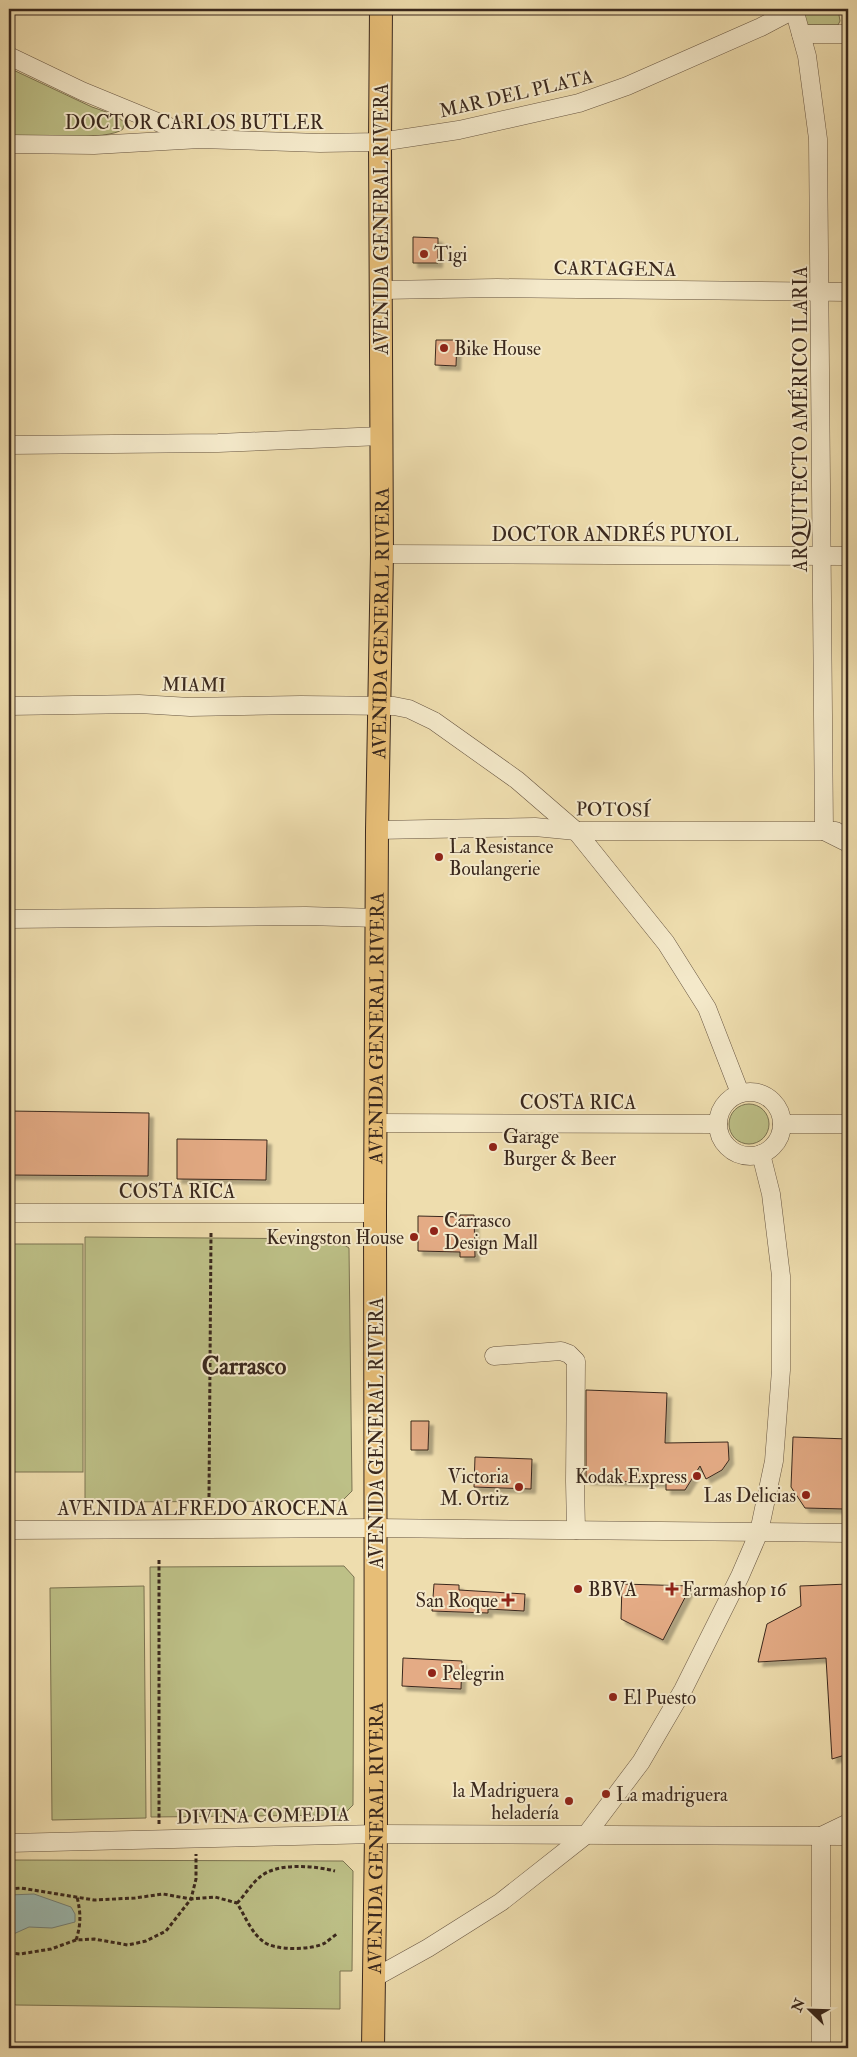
<svg xmlns="http://www.w3.org/2000/svg" width="857" height="2057" font-family="'IM FELL Double Pica',serif">
	<defs>
		<filter id="shadow"><feDropShadow dx="4.5" dy="4.5" stdDeviation="1" flood-color="#0004"/></filter>
	</defs>
	<rect width="100%" height="100%" fill="#eeddae"/>
	<filter id="stains"><feTurbulence type="fractalNoise" baseFrequency=".004" numOctaves="4"/><feColorMatrix values="0 0 0 0 .2 0 0 0 0 .09 0 0 0 0 .02 0 0 0 .5 -.17"/></filter>
	<radialGradient id="worn" r=".72"><stop offset=".6" stop-color="#630" stop-opacity="0"/><stop offset="1" stop-color="#630" stop-opacity=".3"/></radialGradient>
	<!-- green -->
	<g fill="#bdc087" stroke="#7c7452">
		<polygon points="809,9 838,9 840,21 838,25 808,25 806,24 804,15"/>
		<path d="M9 68 92 107 115 115 124 122 123 129C109 141 30 136 9 136Z"/>
		<circle cx="749" cy="1124" r="20"/>
		<polygon points="85,1237 335,1239 349,1248 352,1491 342,1501 85,1502"/>
		<rect x="9" y="1244" width="74" height="228"/>
		<polygon points="344,1566 354,1577 353,1805 343,1815 151,1817 150,1567"/>
		<polygon points="144,1586 146,1818 52,1820 50,1588"/>
		<polygon points="9,1860 343,1861 353,1871 352,1971 340,1971 340,2009 16,2005 9,2003"/>
	</g>
	<!-- water -->
	<polygon fill="#9bbab2" stroke="#748076" points="34,1894 71,1907 75,1914 75,1922 52,1928 29,1927 9,1936 9,1895"/>
	<!-- building -->
	<g fill="#e4ab85" stroke="#3a281d" filter="url(#shadow)">
		<polygon points="413,237 438,238 438,263 413,263"/>
		<polygon points="436,340 457,340 456,366 435,365"/>
		<polygon points="9,1111 149,1113 148,1176 9,1175"/>
		<polygon points="177,1139 267,1140 266,1180 177,1179"/>
		<polygon points="460,1215 474,1215 475,1257 460,1257 460,1252 418,1251 418,1216 460,1217"/>
		<polygon points="586,1390 667,1393 665,1443 728,1442 729,1460 722,1470 706,1479 700,1466 685,1490 666,1490 666,1483 586,1480"/>
		<polygon points="411,1421 429,1421 428,1450 411,1450"/>
		<polygon points="793,1437 848,1439 845,1509 805,1508 791,1487"/>
		<polygon points="475,1457 532,1459 531,1489 474,1487"/>
		<polygon points="434,1584 459,1585 459,1590 525,1594 524,1611 488,1609 488,1613 432,1611"/>
		<polygon points="622,1584 691,1586 663,1640 621,1619"/>
		<polygon points="848,1584 848,1754 832,1759 826,1658 758,1662 767,1624 801,1606 800,1586"/>
		<polygon points="403,1658 462,1661 461,1689 402,1686"/>
	</g>
	<g fill="none" stroke-linecap="round" stroke-linejoin="round">
		<!-- minor casing -->
		<g stroke="#675541" stroke-width="19">
			<g id="minor">
				<polyline points="794,9 807,56 818,139 824,831 848,843"/>
				<polyline points="801,34 848,34"/>
				<polyline points="9,56 82,91 194,137"/>
				<polyline points="9,144 94,145 200,139 320,143 380,142 459,130 579,103 627,86 761,27 795,9"/>
				<polyline points="382,290 497,288 848,292"/>
				<polyline points="9,445 218,443 381,436"/>
				<polyline points="382,554 848,556"/>
				<polyline points="9,706 139,704 190,707 301,705 394,706 409,709 434,721 517,780 576,831 666,943 707,1008 740,1093"/>
				<polyline points="377,830 535,827 576,831 836,831"/>
				<polyline points="9,919 306,916 377,918"/>
				<circle cx="750" cy="1124" r="32"/>
				<polyline points="376,1123 718,1124"/>
				<polyline points="782,1124 848,1124"/>
				<polyline points="9,1213 375,1213"/>
				<polyline points="494,1356 561,1351 569,1354 576,1361 575,1481 576,1530"/>
				<polyline points="9,1530 376,1528 848,1533"/>
				<polyline points="9,1843 376,1834 848,1836"/>
				<polyline points="374,1978 428,1948 501,1902 586,1835 641,1762 683,1690 740,1576 759,1532 774,1461 781,1370 781,1276 771,1194 761,1154"/>
				<polyline points="821,2048 821,1836 848,1823"/>
			</g>
		</g>
		<!-- major casing -->
		<g stroke="#3a281d" stroke-width="24">
			<g id="major">
				<path id="s1" d="M373 2048 376 1834 375 1213 377 830 382 554 380 142 381 9"/>
			</g>
		</g>
		<!-- path -->
		<g stroke="#3a281d" stroke-width="3" stroke-dasharray="4 2.5" stroke-linecap="butt">
			<polyline points="209,1497 211,1233"/>
			<polyline points="159,1824 159,1559"/>
			<polyline points="9,1889 21,1888 94,1900 135,1898 163,1894 191,1899 196,1879 196,1854"/>
			<polyline points="12,1889 12,1859"/>
			<path d="M237 1903C245 1895 252 1883 260 1877 277 1862 315 1866 335 1871"/>
			<path d="M76 1940C81 1925 81 1913 77 1897"/>
			<path d="M9 1953 20 1954 51 1949 76 1940 94 1939 128 1945 146 1941 166 1931 191 1899 215 1897 237 1903C245 1916 252 1934 264 1942 276 1951 312 1950 325 1943 329 1940 334 1936 338 1933"/>
		</g>
		<!-- minor -->
		<use href="#minor" stroke="#f4e9ca" stroke-width="18"/>
		<!-- major -->
		<use href="#major" stroke="#e7be77" stroke-width="22"/>
	</g>
	<!-- markers -->
	<g fill="#8f2418" stroke="#f4e9ca" stroke-width="2">
		<circle cx="424" cy="254" r="5"/>
		<circle cx="444" cy="348" r="5"/>
		<circle cx="439" cy="857" r="5"/>
		<circle cx="493" cy="1147" r="5"/>
		<circle cx="434" cy="1231" r="5"/>
		<circle cx="414" cy="1237" r="5"/>
		<circle cx="697" cy="1476" r="5"/>
		<circle cx="519" cy="1487" r="5"/>
		<circle cx="806" cy="1495" r="5"/>
		<circle cx="578" cy="1589" r="5"/>
		<path d="M669.5 1581.5h5v5h5v5h-5v5h-5v-5h-5v-5h5z"/>
		<path d="M505.5 1592.5h5v5h5v5h-5v5h-5v-5h-5v-5h5z"/>
		<circle cx="432" cy="1673" r="5"/>
		<circle cx="613" cy="1697" r="5"/>
		<circle cx="606" cy="1794" r="5"/>
		<circle cx="569" cy="1801" r="5"/>
	</g>
	<g text-anchor="middle" stroke-width="4" stroke-linejoin="round" paint-order="stroke">
		<!-- street labels -->
		<g font-size="19" fill="#3a281d" stroke="#f4e9ca">
			<text transform="translate(516 93) rotate(-13)" y="7">MAR DEL PLATA</text>
			<text x="194" y="129">DOCTOR CARLOS BUTLER</text>
			<text transform="translate(381 219) rotate(-90)" y="7">AVENIDA GENERAL RIVERA</text>
			<text transform="translate(615 268) rotate(1)" y="7">CARTAGENA</text>
			<text transform="translate(800 419) rotate(-90)" y="7">ARQUITECTO AMÉRICO ILARIA</text>
			<text x="615" y="541">DOCTOR ANDRÉS PUYOL</text>
			<text dy="7" stroke="none"><textPath href="#s1" startOffset="1425">AVENIDA GENERAL RIVERA</textPath></text>
			<text transform="translate(194 684) rotate(1)" y="7">MIAMI</text>
			<text transform="translate(613 809) rotate(1)" y="7">POTOSÍ</text>
			<text dy="7" stroke="none"><textPath href="#s1" startOffset="1020">AVENIDA GENERAL RIVERA</textPath></text>
			<text x="578" y="1109">COSTA RICA</text>
			<text x="177" y="1198">COSTA RICA</text>
			<text transform="translate(376 1433) rotate(-90)" y="7">AVENIDA GENERAL RIVERA</text>
			<text x="203" y="1515">AVENIDA ALFREDO AROCENA</text>
			<text transform="translate(263 1815) rotate(-1)" y="7">DIVINA COMEDIA</text>
			<text dy="7" stroke="none"><textPath href="#s1" startOffset="210">AVENIDA GENERAL RIVERA</textPath></text>
		</g>
		<!-- poi labels -->
		<g font-size="19" fill="#3a281d" stroke="#f4e9ca" text-anchor="start">
			<text x="434" y="261">Tigi</text>
			<text x="454" y="355">Bike House</text>
			<text x="449" y="853">La Resistance<tspan x="449" dy="22">Boulangerie</tspan></text>
			<text x="503" y="1143">Garage<tspan x="503" dy="22">Burger &amp; Beer</tspan></text>
			<text x="444" y="1227">Carrasco<tspan x="444" dy="22">Design Mall</tspan></text>
			<text x="404" y="1244" text-anchor="end">Kevingston House</text>
			<text x="509" y="1483" text-anchor="end">Victoria<tspan x="509" dy="22">M. Ortiz</tspan></text>
			<text x="687" y="1483" text-anchor="end">Kodak Express</text>
			<text x="796" y="1502" text-anchor="end">Las Delicias</text>
			<text x="588" y="1596">BBVA</text>
			<text x="682" y="1596">Farmashop 16</text>
			<text x="498" y="1607" text-anchor="end">San Roque</text>
			<text x="442" y="1680">Pelegrin</text>
			<text x="623" y="1704">El Puesto</text>
			<text x="559" y="1797" text-anchor="end">la Madriguera<tspan x="559" dy="22">heladería</tspan></text>
			<text x="616" y="1801">La madriguera</text>
		</g>
		<!-- district labels -->
		<g font-size="24" font-weight="bold" fill="#3a281d" stroke="#f4e9ca">
			<text x="244" y="1374">Carrasco</text>
		</g>
	</g>
	<!-- margin -->
	<rect width="857" height="2057" fill="none" stroke="#eeddae" stroke-width="30"/>
	<rect x="10" y="10" width="837" height="2037" fill="none" stroke="#3a281d" stroke-width="2.5"/>
	<rect x="15" y="15" width="827" height="2027" fill="none" stroke="#3a281d"/>
	<!-- north arrow -->
	<g transform="translate(810 2010) rotate(293)" stroke="#f4e9ca" stroke-width="4" paint-order="stroke">
	<path d="M0-4L9 19L0 12L-9 19Z" fill="#3a281d"/>
	<text y="-8" font-size="14" font-weight="bold" text-anchor="middle" fill="#3a281d">N</text>
	</g>
	<rect width="100%" height="100%" filter="url(#stains)"/>
	<rect width="100%" height="100%" fill="url(#worn)"/>
</svg>
